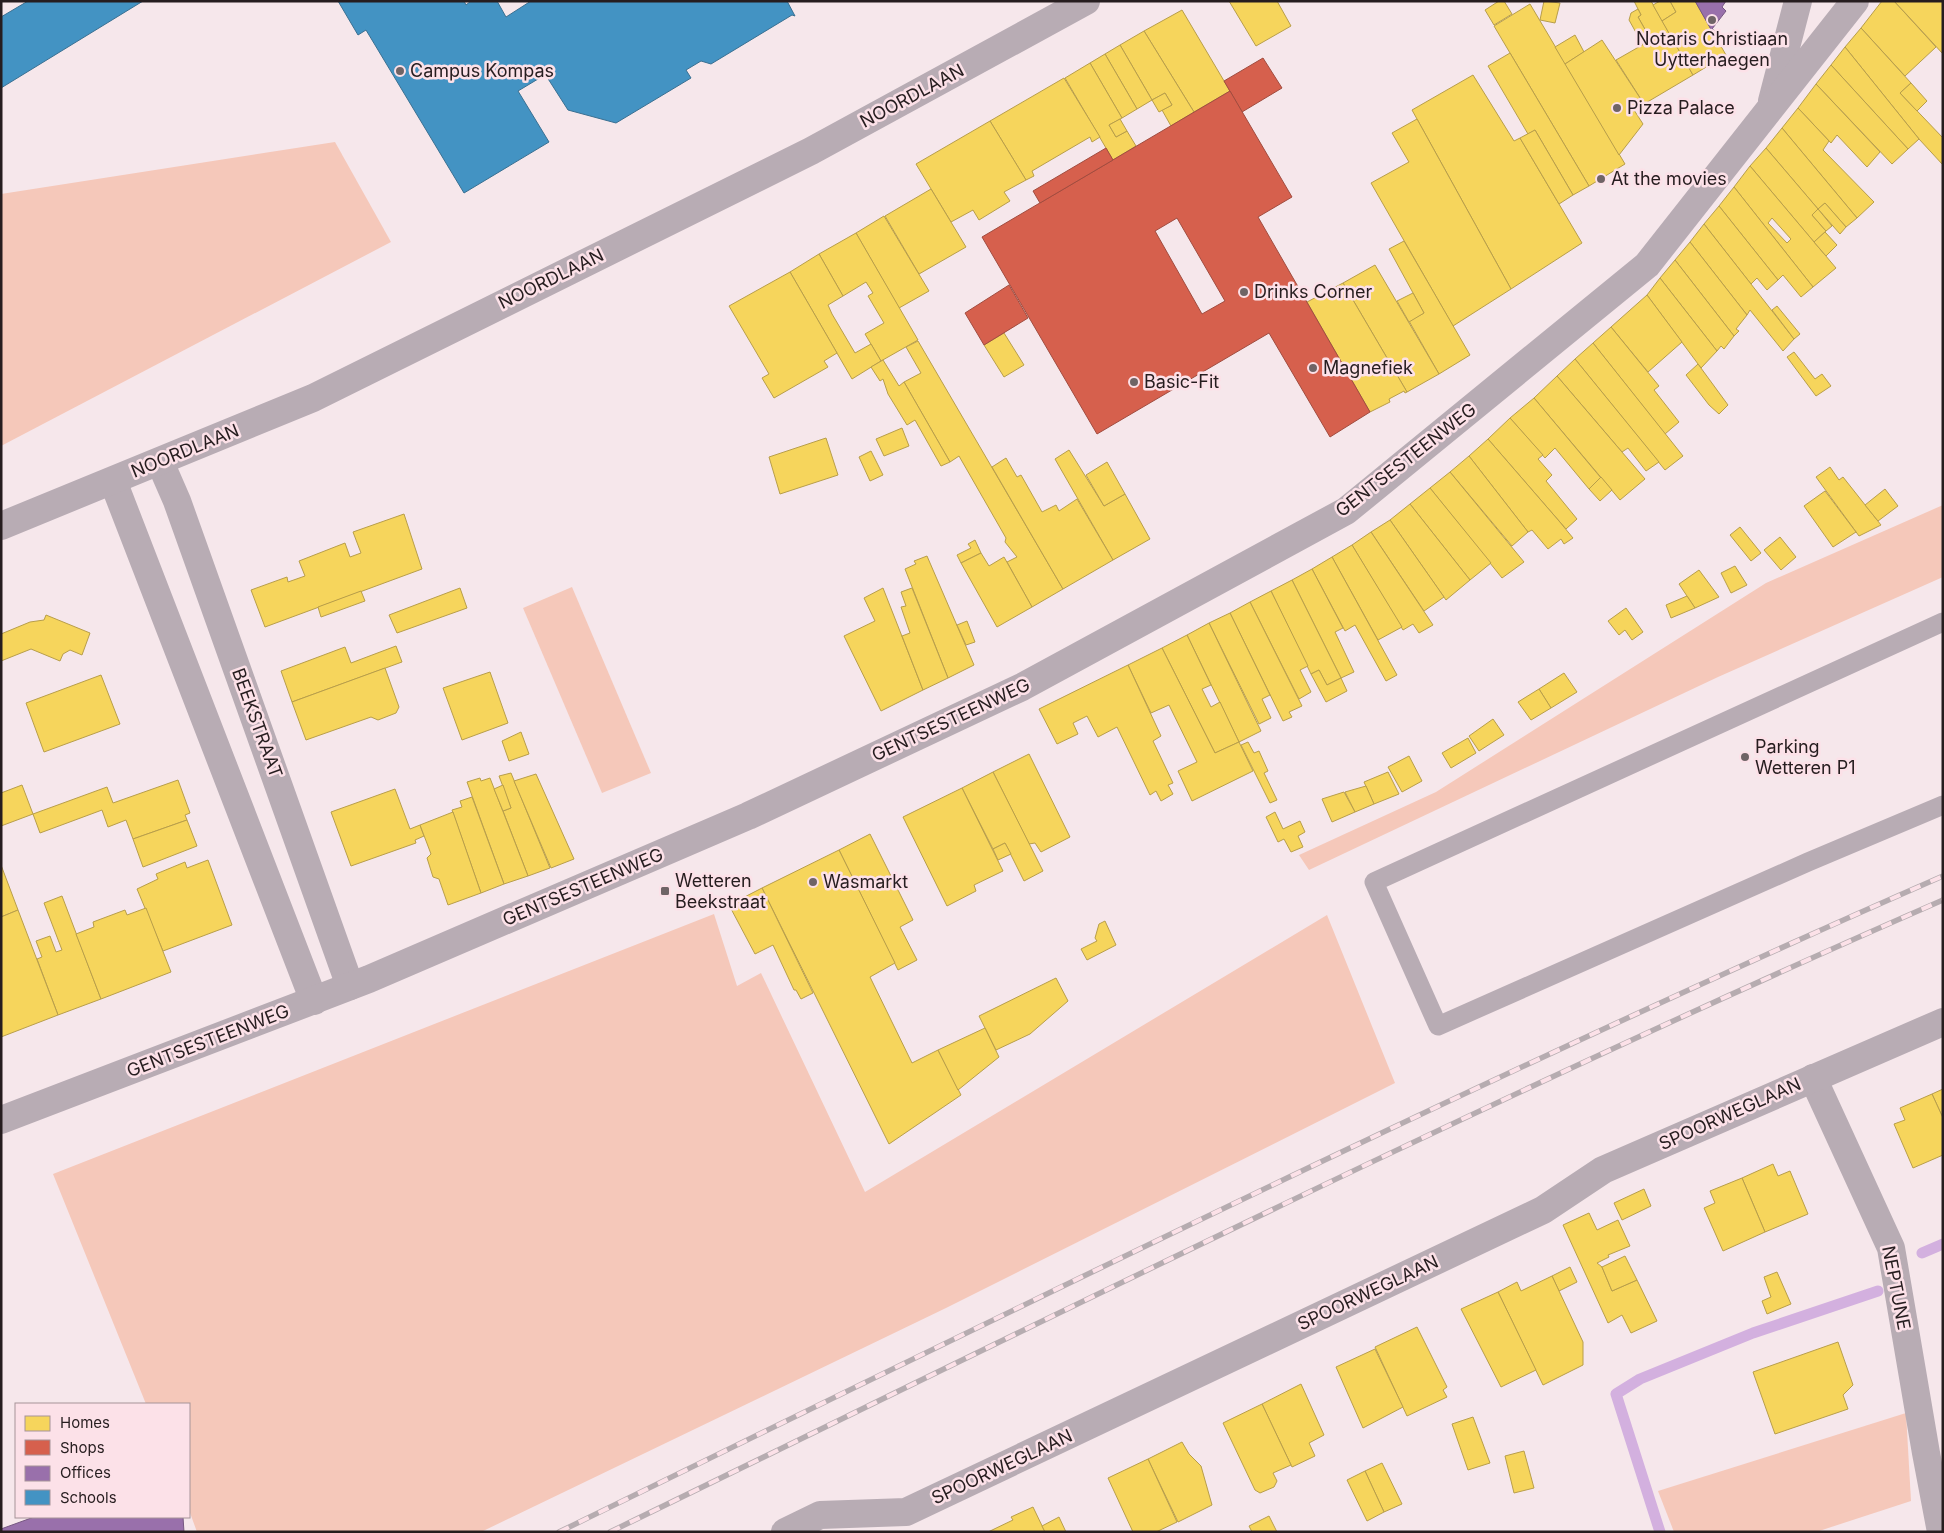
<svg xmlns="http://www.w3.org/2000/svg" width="1944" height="1533" font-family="Inter,sans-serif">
	<rect width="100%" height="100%" fill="#f6e7eb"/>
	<!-- green -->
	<g fill="#f5c8ba">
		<polygon points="335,142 391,242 1,446 1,194"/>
		<polygon points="1943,505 1943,577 1718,677 1309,870 1299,855 1436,792 1766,583"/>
		<polygon points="572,587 651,773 602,793 523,608"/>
		<polygon points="714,914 737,986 761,973 865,1192 1327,915 1395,1083 946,1308 481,1532 197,1532 189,1510 189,1404 146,1404 53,1174"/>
		<polygon points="1906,1413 1911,1501 1816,1532 1674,1532 1658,1491"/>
	</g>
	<!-- homes -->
	<g fill="#f6d55c" stroke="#b89e4a" fill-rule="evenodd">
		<polygon points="1229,1 1277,1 1291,26 1256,46"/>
		<polygon points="1499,1 1504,1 1512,14 1494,25 1485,10"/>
		<polygon points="1544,1 1560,3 1555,23 1540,20"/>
		<polygon points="1634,1 1651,1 1693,75 1644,104 1616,60 1651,40 1638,17 1641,15"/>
		<polygon points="1660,1 1670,1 1676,12 1662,21 1653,5"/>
		<polygon points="1670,1 1695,1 1726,55 1693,75 1662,21 1676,12"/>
		<polygon points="1882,1 1894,1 1936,47 1905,76 1861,28"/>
		<polygon points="1894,1 1943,1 1943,54 1908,16"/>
		<polygon points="1530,4 1625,164 1589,186 1494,26"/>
		<polygon points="1638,9 1641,15 1638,17 1651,40 1643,45 1629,20 1631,13"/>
		<polygon points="1182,10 1230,91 1194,112 1144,31"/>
		<polygon points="1861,28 1911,83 1900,93 1943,138 1943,165 1919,139 1845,47"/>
		<polygon points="1144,31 1194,112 1171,126 1162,110 1172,105 1165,93 1152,100 1120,45"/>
		<polygon points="1575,35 1584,52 1565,64 1555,47"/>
		<polygon points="1602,40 1644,104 1634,110 1643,124 1619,155 1565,64"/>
		<polygon points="1120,45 1152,100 1137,109 1105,54"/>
		<polygon points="1845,47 1919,139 1908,149 1831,65"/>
		<polygon points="1510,53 1589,186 1573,195 1535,130 1528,134 1488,66"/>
		<polygon points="1105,54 1137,109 1122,118 1090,63"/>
		<polygon points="1090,63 1122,118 1109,125 1116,137 1127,131 1136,146 1113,160 1065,78"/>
		<polygon points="1831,65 1908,149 1892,164 1816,84"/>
		<polygon points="1473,75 1514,141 1520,138 1582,243 1511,289 1412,110"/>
		<polygon points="1064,78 1100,137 1092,142 1090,137 1032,171 1034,176 1026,180 990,121"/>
		<polygon points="1911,83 1927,101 1917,111 1900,93"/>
		<polygon points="1816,84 1880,152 1867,167 1837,135 1831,143 1798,108"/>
		<polygon points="1165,93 1172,105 1159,112 1152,100"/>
		<polygon points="1798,108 1829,141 1823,150 1874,202 1857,218 1782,128"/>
		<polygon points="1120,119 1127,131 1116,137 1109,125"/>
		<polygon points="1417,119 1511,289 1453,326 1371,183 1409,162 1392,133"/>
		<polygon points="990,121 1026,180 1004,192 1010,201 979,220 973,210 951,222 916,164"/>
		<polygon points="1782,128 1857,218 1846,227 1825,203 1818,209 1766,148"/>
		<polygon points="1535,130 1573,195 1559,204 1520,138"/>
		<polygon points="1766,148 1818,209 1812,215 1826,231 1814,242 1750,166"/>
		<path d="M1750 166 1836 268 1813 287 1734 187ZM1772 218 1791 239 1787 243 1768 223Z"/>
		<polygon points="1734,187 1813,287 1801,297 1783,275 1778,280 1719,206"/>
		<polygon points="931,189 966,247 919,274 885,216"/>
		<polygon points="1825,203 1846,227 1840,234 1818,209"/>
		<polygon points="1719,206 1778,280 1767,290 1757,278 1751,284 1704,224"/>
		<polygon points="1818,209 1832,226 1826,231 1812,215"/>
		<polygon points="884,216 929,291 899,308 856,233"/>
		<polygon points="1704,224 1794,339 1783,351 1750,310 1747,315 1690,242"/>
		<polygon points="1825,232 1837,245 1826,256 1814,242"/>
		<polygon points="856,233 918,340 881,361 865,334 884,323 868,296 873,293 866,282 843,296 819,254"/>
		<polygon points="1404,241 1470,355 1439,374 1409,321 1424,313 1389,249"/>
		<polygon points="1690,242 1747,315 1736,329 1739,331 1734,336 1675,260"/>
		<polygon points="819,254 843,296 828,305 832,314 855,353 871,344 881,361 852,379 790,272"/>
		<polygon points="1675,260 1734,336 1724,349 1721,346 1717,351 1660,278"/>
		<polygon points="1375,265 1439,374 1407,392 1343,283"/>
		<polygon points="790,272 837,353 824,361 828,367 774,398 762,378 769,374 729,306"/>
		<polygon points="1660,278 1717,351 1701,368 1647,295"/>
		<polygon points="1343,283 1407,392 1405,393 1404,391 1389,399 1390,402 1370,412 1307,302"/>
		<polygon points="1413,293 1424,313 1409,322 1397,301"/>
		<polygon points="1647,295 1682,342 1648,372 1611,327"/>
		<polygon points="1777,306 1800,334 1794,339 1772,310"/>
		<polygon points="1611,327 1659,386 1654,390 1679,422 1665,434 1593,343"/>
		<polygon points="1004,333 1024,365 1004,377 984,345"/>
		<polygon points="918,341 1063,589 1032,607 1007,562 1017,557 1005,542 1006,538 959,456 950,462 904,382 921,373 906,347"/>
		<polygon points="1593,343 1683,456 1665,470 1575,359"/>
		<polygon points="1794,352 1815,379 1822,374 1831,386 1816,396 1787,357"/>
		<polygon points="1575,359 1659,462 1646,471 1628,448 1622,452 1557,376"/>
		<polygon points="883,360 899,386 904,382 950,462 941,466 915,420 907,425 888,394 883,379 880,381 871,367"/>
		<polygon points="1698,364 1728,405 1719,414 1709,405 1686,375"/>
		<polygon points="1557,376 1645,479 1620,500 1534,398"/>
		<polygon points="1534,398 1601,478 1589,489 1555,448 1545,458 1510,418"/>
		<polygon points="1510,418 1543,455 1538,459 1552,475 1546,481 1577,519 1566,529 1488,439"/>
		<polygon points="902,428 909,446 884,456 876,439"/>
		<polygon points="826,438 838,475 780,494 769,457"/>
		<polygon points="1488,439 1559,521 1573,538 1564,544 1561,539 1548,549 1532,530 1528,532 1469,456"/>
		<polygon points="1069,450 1104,506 1125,494 1150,539 1113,560 1055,459"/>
		<polygon points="871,451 883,475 870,481 859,457"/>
		<polygon points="1469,456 1528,532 1512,546 1450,472"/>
		<polygon points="1006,458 1017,477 1021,475 1042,512 1056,505 1059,511 1077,499 1113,560 1063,589 992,467"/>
		<polygon points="1107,462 1125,494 1104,506 1086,475"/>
		<polygon points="1830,467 1839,480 1843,477 1881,525 1859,536 1816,477"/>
		<polygon points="1450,472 1524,562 1502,578 1430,488"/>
		<polygon points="1601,477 1612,490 1600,501 1589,489"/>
		<polygon points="1430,488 1491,563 1470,580 1410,504"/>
		<polygon points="1885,489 1898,506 1878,521 1865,505"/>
		<polygon points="1825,491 1856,532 1833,547 1804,506"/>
		<polygon points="1410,504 1470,580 1446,600 1390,520"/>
		<polygon points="404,514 422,569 265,627 251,590 287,577 288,582 305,576 299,561 345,543 350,557 361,553 353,532"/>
		<polygon points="1390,520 1444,597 1424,611 1371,532"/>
		<polygon points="1740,527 1761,553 1751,561 1730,535"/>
		<polygon points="1371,532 1433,625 1419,633 1413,624 1403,630 1352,545"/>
		<polygon points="1780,537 1796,557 1781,570 1764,550"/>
		<polygon points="975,540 981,553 961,563 957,555 971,548 968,544"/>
		<polygon points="1352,545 1402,627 1378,640 1332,557"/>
		<polygon points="981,553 989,566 1004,557 1032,607 997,627 961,563"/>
		<polygon points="927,556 974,665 948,678 905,569 916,564 914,561"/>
		<polygon points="1332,557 1397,675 1386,681 1355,625 1345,631 1312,569"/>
		<polygon points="1735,566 1747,585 1731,593 1721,573"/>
		<polygon points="1312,569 1343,628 1335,632 1354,672 1341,678 1292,580"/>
		<polygon points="1699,570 1719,597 1695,608 1679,584"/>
		<polygon points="1292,580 1341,678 1327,685 1319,670 1311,674 1271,591"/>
		<polygon points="460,588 467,608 397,633 389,615"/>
		<polygon points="883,588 923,690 881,711 844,636 875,621 864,598"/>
		<polygon points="912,588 948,678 923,690 902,636 910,633 901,607 906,606 901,592"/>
		<polygon points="361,591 365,601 321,617 318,607"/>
		<polygon points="1271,591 1308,666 1300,670 1311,692 1299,699 1250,602"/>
		<polygon points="1687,596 1695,608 1671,618 1666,605"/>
		<polygon points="1250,602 1302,706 1289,712 1292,717 1283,721 1230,613"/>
		<polygon points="1626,608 1643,632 1632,640 1625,630 1619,635 1608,621"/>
		<polygon points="1230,613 1270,695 1262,699 1271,718 1259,724 1209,623"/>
		<polygon points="46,615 90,633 82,655 70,650 63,654 60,661 31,649 1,661 1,634 30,622 44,620"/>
		<polygon points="967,621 975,642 966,645 957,625"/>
		<polygon points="1209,623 1261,731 1239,742 1187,635"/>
		<polygon points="1187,635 1211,685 1202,689 1211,707 1220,702 1239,742 1215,753 1162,648"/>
		<polygon points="396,646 402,662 292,702 281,671 345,647 351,663"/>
		<polygon points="1162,648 1215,753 1239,742 1253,771 1192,801 1178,771 1197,762 1169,705 1151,713 1128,665"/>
		<polygon points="1128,665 1161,736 1153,741 1173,783 1168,785 1173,794 1161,801 1156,791 1150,795 1117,727 1098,737 1087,716 1073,723 1078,734 1057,744 1039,709"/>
		<polygon points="385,668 399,707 396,713 378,720 371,717 306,740 292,702"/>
		<polygon points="1319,670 1327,685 1341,678 1347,691 1326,702 1311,674"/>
		<polygon points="490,672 508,723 462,740 443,688"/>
		<polygon points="1564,673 1577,692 1551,708 1539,689"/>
		<polygon points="101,675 120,724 44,752 26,703"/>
		<polygon points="1539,689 1551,708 1531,720 1518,702"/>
		<polygon points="1493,719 1504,735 1479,751 1469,736"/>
		<polygon points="521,732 529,754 509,761 502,741"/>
		<polygon points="1468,738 1476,753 1451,768 1442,753"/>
		<polygon points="1248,742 1254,753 1259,751 1268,771 1264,773 1277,800 1270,803 1241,745"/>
		<polygon points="1029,754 1070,837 1041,852 1035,843 1029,844 993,772"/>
		<polygon points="1409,756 1422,781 1402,792 1388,767"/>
		<polygon points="993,772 1043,871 1024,881 1005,843 993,849 962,788"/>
		<polygon points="1388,772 1399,794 1374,804 1364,782"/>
		<polygon points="511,773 550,868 528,876 503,811 511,808 499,776"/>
		<polygon points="536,774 574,859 551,868 514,781"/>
		<polygon points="480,778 481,781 490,778 528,876 504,884 467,782"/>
		<polygon points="178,780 190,813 185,815 187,820 133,839 126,820 108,827 102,810 40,833 33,814 107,787 113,803"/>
		<polygon points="22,785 33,814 1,826 1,793"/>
		<polygon points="503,785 511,808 503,811 494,789"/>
		<polygon points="1366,786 1374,804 1355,812 1345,792"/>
		<polygon points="962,788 1003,871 974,885 976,891 947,906 903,817"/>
		<polygon points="395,789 410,829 420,825 424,836 415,840 416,843 351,866 331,812"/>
		<polygon points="1344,792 1355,812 1332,822 1322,799"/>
		<polygon points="472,797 504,884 481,893 452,810 462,807 460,801"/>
		<polygon points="453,812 481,893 448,905 439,879 433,877 427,858 431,854 420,825"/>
		<polygon points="1275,812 1283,829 1300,821 1305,832 1298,836 1303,847 1291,852 1284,839 1278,842 1266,817"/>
		<polygon points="187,820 197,846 143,867 133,839"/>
		<polygon points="870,834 913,920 900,927 917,960 898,970 839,850"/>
		<polygon points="1005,843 1011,854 998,860 993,849"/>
		<polygon points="839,850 895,963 870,977 912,1063 938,1050 961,1095 889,1144 762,888"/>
		<polygon points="208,860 232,925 163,951 137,889 158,879 156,874 185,862 187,868"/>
		<polygon points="1,865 18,910 1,917"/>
		<polygon points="762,888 813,993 801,999 796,990 794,990 773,945 755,954 729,905"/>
		<polygon points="62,896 101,999 58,1015 37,959 42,957 36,941 50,936 56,952 62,950 44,903"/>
		<polygon points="146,908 171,972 101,999 76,934 94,927 93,922 125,910 127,915"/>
		<polygon points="18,910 58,1015 1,1037 1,917"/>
		<polygon points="1105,921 1116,945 1087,960 1081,949 1097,941 1095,938 1099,924"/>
		<polygon points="1056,978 1068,1001 1030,1034 996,1050 979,1016"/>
		<polygon points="985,1028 999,1057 958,1090 938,1050"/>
		<polygon points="1943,1089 1943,1118 1932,1094"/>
		<polygon points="1932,1094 1943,1118 1943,1155 1913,1168 1894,1124 1905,1120 1900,1108"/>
		<polygon points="1773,1164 1778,1176 1790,1171 1808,1214 1765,1232 1742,1178"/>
		<polygon points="1742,1178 1765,1232 1723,1251 1704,1208 1715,1203 1710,1191"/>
		<polygon points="1644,1189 1651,1206 1622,1220 1614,1203"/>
		<polygon points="1589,1213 1597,1230 1618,1220 1630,1246 1608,1255 1609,1257 1597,1263 1602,1267 1612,1291 1637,1280 1657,1321 1631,1333 1622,1315 1608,1323 1563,1225"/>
		<polygon points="1625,1256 1637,1280 1612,1291 1602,1267"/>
		<polygon points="1570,1267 1577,1282 1559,1291 1552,1276"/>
		<polygon points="1777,1272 1791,1304 1767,1314 1762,1301 1771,1297 1764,1277"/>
		<polygon points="1552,1276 1583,1342 1583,1365 1543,1385 1498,1292 1517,1282 1521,1291"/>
		<polygon points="1498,1292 1536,1370 1501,1387 1461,1309"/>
		<polygon points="1417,1327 1447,1387 1443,1390 1447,1397 1407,1416 1375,1347"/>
		<polygon points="1838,1342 1853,1385 1843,1395 1848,1409 1775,1434 1753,1372"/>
		<polygon points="1375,1349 1403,1407 1363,1428 1336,1367"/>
		<polygon points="1301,1384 1324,1435 1309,1443 1315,1456 1292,1467 1262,1404"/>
		<polygon points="1262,1404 1291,1465 1273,1473 1277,1481 1274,1487 1260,1493 1255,1490 1223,1423"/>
		<polygon points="1473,1417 1490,1463 1468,1470 1452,1424"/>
		<polygon points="1182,1442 1189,1454 1201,1466 1212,1505 1178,1522 1148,1459"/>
		<polygon points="1524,1451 1534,1488 1514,1493 1505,1456"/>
		<polygon points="1148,1459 1177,1522 1156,1532 1133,1532 1108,1478"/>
		<polygon points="1382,1463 1402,1504 1384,1512 1365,1471"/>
		<polygon points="1365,1471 1384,1512 1367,1521 1347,1480"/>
		<polygon points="1033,1507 1045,1532 988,1532 1013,1520 1011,1517"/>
		<polygon points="1269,1516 1277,1532 1252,1532 1249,1526"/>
		<polygon points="1059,1517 1066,1532 1045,1532 1042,1526"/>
	</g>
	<!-- shops -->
	<g fill="#d6604d" stroke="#a14c3f" fill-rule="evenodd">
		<polygon points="1263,58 1282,88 1242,112 1224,81"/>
		<path d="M1230 91 1292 197 1258 217 1370 412 1330 437 1269 333 1097 434 982 237ZM1177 218 1225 301 1202 314 1155 231Z"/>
		<polygon points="1106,148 1113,160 1040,203 1033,191"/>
		<polygon points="1009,285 1028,318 984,345 965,313"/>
	</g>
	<!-- offices -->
	<g fill="#9970ab" stroke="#765781">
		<polygon points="1695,1 1726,1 1722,7 1726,11 1712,29 1715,31 1713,33"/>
		<polygon points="34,1517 183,1517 184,1532 1,1532 1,1529"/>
	</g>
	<!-- schools -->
	<g fill="#4393c3" stroke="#3a7092">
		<polygon points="28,1 143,1 1,88 1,17"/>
		<polygon points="338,1 464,1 466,5 471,1 497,1 506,17 531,1 787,1 795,16 792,15 711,64 701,61 686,70 691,78 616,123 568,110 545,74 542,75 543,76 518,91 549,142 464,193 366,30 358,35"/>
	</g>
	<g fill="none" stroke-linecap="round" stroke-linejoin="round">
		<!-- stream -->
		<g stroke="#d3b0df" stroke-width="11">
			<polyline points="1922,1253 1943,1244"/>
			<polyline points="1660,1532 1616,1394 1640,1379 1753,1333 1878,1291"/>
		</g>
		<!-- service -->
		<polyline stroke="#b8acb4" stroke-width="19" points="1943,622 1374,882 1438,1026 1808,862 1943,805"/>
		<!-- minor -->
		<g stroke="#b8acb4" stroke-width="28">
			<polyline points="1813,1078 1891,1248 1926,1453 1941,1532"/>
			<polyline points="785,1532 820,1515 906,1512 1543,1210 1603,1170 1943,1022"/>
		</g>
		<!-- tertiary -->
		<g stroke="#b8acb4" stroke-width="28">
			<polyline points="1772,101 1798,1"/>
			<polyline points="160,462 177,501 350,986"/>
			<polyline points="113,481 314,1001"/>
			<polyline points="1,526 313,398 811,151 1086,1"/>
			<polyline points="1,1120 369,979 748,816 1022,687 1346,511 1647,265 1855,1"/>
		</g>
		<!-- rail casing -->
		<g stroke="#b6acb0" stroke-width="5.5">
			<g id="rail">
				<path d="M559 1532C1018 1308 1475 1081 1943 876"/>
				<path d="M610 1532C1052 1317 1492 1097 1943 900"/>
			</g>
		</g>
		<!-- rail -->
		<use href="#rail" stroke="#fce1e8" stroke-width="4" stroke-dasharray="11" stroke-linecap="butt"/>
	</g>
	<!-- markers -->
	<g fill="#6f6466" stroke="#fce1e8" stroke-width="2">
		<circle cx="1712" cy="20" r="5"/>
		<circle cx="400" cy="71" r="5"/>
		<circle cx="1617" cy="108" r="5"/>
		<circle cx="1601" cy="179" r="5"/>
		<circle cx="1244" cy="292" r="5"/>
		<circle cx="1313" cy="368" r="5"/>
		<circle cx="1134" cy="382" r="5"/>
		<circle cx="1745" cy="757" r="5"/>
		<circle cx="813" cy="882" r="5"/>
		<rect x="660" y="886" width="10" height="10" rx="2.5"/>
	</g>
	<g text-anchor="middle" stroke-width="5" stroke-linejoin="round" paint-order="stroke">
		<!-- poi labels -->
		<g font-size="18" fill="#261d1f" stroke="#fce1e8" text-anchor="start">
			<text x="1712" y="45" text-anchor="middle">Notaris Christiaan<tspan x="1712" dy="21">Uytterhaegen</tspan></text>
			<text x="410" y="77">Campus Kompas</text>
			<text x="1627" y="114">Pizza Palace</text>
			<text x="1611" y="185">At the movies</text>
			<text x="1254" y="298">Drinks Corner</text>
			<text x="1323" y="374">Magnefiek</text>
			<text x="1144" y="388">Basic-Fit</text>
			<text x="1755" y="753">Parking<tspan x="1755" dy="21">Wetteren P1</tspan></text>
			<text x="675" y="887">Wetteren<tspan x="675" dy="21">Beekstraat</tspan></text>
			<text x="823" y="888">Wasmarkt</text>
		</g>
		<!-- street labels -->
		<g font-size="18" fill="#261d1f" stroke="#fce1e8">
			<text transform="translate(912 96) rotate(-28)" y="6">NOORDLAAN</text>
			<text transform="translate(551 279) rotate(-26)" y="6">NOORDLAAN</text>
			<text transform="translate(185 451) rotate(-22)" y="6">NOORDLAAN</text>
			<text transform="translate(1406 460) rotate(-38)" y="6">GENTSESTEENWEG</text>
			<text transform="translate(951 720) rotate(-25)" y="6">GENTSESTEENWEG</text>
			<text transform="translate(257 723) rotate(70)" y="6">BEEKSTRAAT</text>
			<text transform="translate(583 887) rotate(-23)" y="6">GENTSESTEENWEG</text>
			<text transform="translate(208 1041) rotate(-21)" y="6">GENTSESTEENWEG</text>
			<text transform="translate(1730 1114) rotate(-24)" y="6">SPOORWEGLAAN</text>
			<text transform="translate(1896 1288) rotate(79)" y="6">NEPTUNE</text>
			<text transform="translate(1368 1293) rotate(-25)" y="6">SPOORWEGLAAN</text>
			<text transform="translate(1002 1467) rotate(-25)" y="6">SPOORWEGLAAN</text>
		</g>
	</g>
	<!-- border -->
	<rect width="1944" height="1533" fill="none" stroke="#261d1f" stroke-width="5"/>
	<!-- legend -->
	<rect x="15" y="1403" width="175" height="115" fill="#fce1e8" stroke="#a69398"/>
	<rect x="25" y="1416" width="25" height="15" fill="#f6d55c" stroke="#a69398"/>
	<text x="60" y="1428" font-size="15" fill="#261d1f">Homes</text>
	<rect x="25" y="1440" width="25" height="15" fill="#d6604d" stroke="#a69398"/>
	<text x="60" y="1453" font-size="15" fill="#261d1f">Shops</text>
	<rect x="25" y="1466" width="25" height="15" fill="#9970ab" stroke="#a69398"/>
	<text x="60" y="1478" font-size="15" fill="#261d1f">Offices</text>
	<rect x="25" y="1490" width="25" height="15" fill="#4393c3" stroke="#a69398"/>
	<text x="60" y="1503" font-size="15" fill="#261d1f">Schools</text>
</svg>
